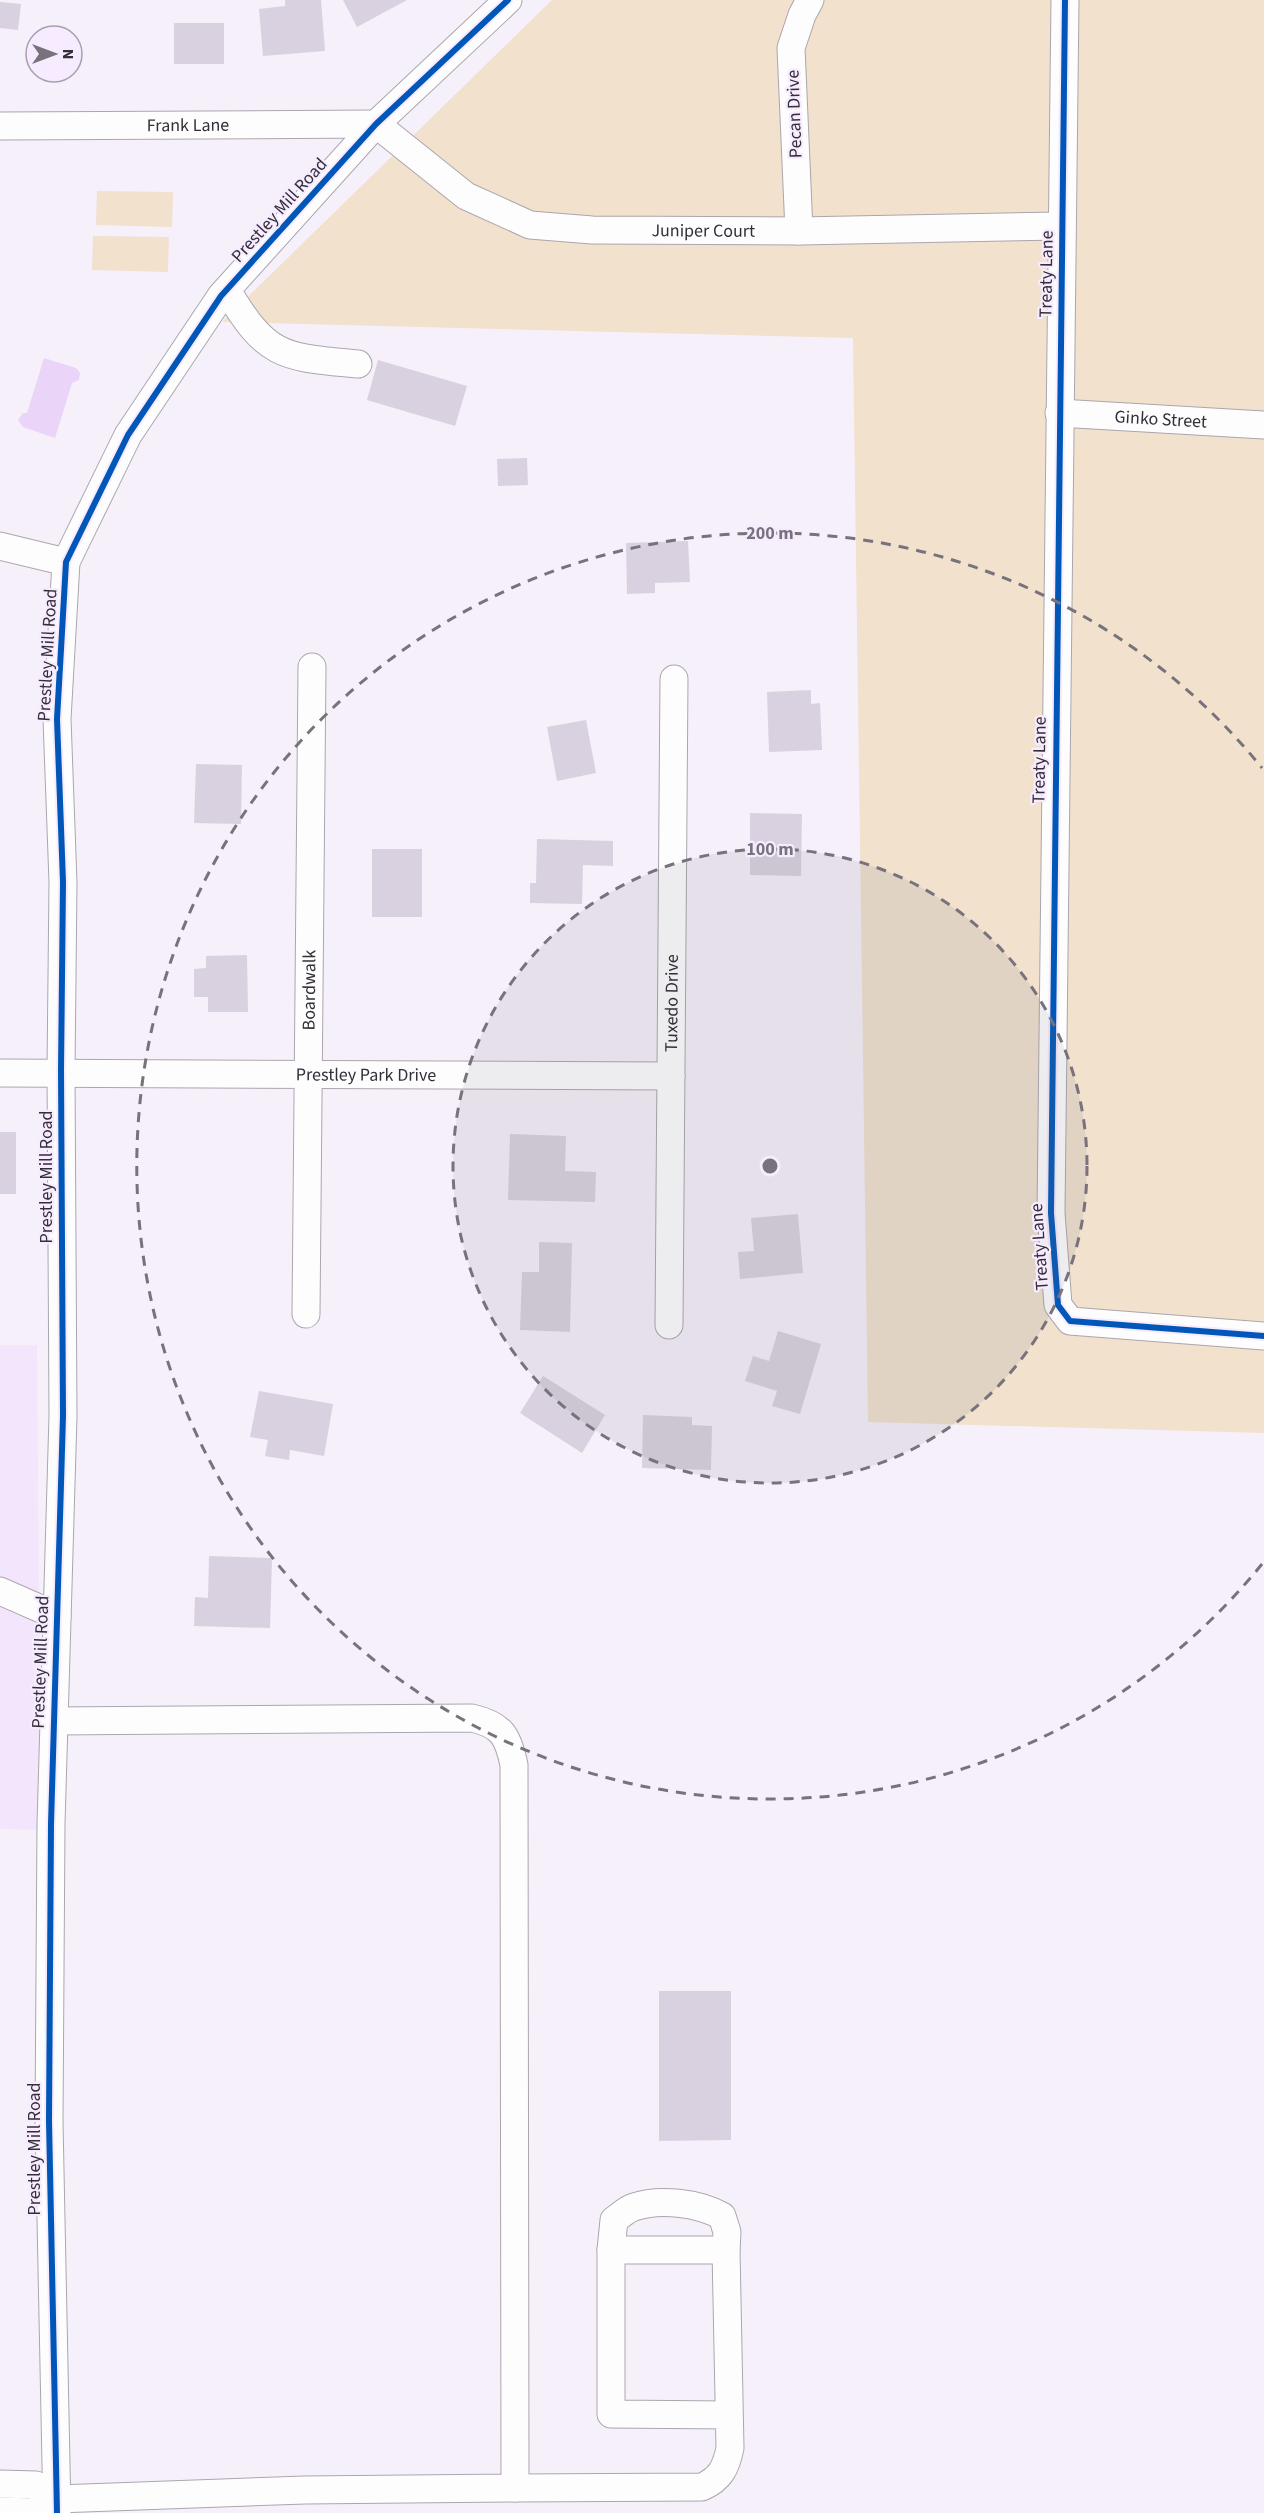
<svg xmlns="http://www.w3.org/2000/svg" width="1264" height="2513" font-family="'Source Sans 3',sans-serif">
	<rect width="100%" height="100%" fill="#f6f0fa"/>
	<!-- built -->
	<polygon fill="#f3e6fc" points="0,1345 37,1345 41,1830 0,1829"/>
	<!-- green -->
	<g fill="#f1e1cd">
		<polygon points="552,0 1264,0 1264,1433 868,1422 853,338 222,322"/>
		<polygon points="97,191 173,192 172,227 96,225"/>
		<polygon points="93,236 169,237 168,272 92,270"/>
	</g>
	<!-- water -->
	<polygon fill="#ead4f8" points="44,358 76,368 80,373 79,380 72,383 55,438 23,427 18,420 23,413 27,413"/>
	<!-- building -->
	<g fill="#d9d1df">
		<polygon points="285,0 321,0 325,51 263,56 259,9 285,6"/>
		<polygon points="343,0 407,0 357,27"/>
		<polygon points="0,2 21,4 18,30 0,28"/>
		<rect x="174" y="23" width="50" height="41"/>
		<polygon points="378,360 467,386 455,426 367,400"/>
		<polygon points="527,458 528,485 498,486 497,459"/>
		<polygon points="688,541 690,582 655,583 655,593 627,594 626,543"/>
		<polygon points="811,690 811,704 820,703 822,750 769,752 767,692"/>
		<polygon points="586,720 596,773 557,781 547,727"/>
		<polygon points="196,764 242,765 241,824 194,823"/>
		<polygon points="750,813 802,814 801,876 750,875"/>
		<polygon points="537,839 613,841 613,866 583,865 582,904 530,903 530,883 536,883"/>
		<rect x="372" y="849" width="50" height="68"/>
		<polygon points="247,955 248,1012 208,1012 208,997 194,997 194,969 206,968 206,956"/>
		<rect x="0" y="1132" width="16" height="62"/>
		<polygon points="510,1134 566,1136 565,1171 596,1172 595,1202 508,1200"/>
		<polygon points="798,1214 803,1273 740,1279 738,1252 754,1251 751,1218"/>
		<polygon points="539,1242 572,1243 570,1332 520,1330 522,1272 539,1272"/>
		<polygon points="778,1331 821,1344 800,1414 772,1406 777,1391 745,1381 753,1356 769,1361"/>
		<polygon points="543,1376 605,1415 582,1453 520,1413"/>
		<polygon points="259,1391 333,1404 324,1456 290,1450 289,1460 265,1456 268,1440 250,1437"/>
		<polygon points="643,1415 692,1417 692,1425 712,1426 711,1470 642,1468"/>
		<polygon points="209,1556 272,1558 270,1628 194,1626 195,1597 208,1598"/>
		<polygon points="659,1991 731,1991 731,2140 659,2141"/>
	</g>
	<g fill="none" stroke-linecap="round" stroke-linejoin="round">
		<!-- minor casing -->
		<g stroke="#aba6ae" stroke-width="29">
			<g id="minor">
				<polyline points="1065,0 1051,1213 1058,1305 1070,1321 1264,1336"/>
				<path id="s1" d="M0 126 376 124 466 196 530 225 592 230 799 231 1061 226"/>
				<polyline points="799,231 791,48 802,15 810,0"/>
				<path d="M227 290C267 358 283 357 358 364"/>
				<path id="s2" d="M1059 413 1264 425"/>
				<polyline points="0,546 66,562"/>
				<path id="s3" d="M0 1073 671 1076"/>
				<path id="s4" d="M306 1314 312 667"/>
				<path id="s5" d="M669 1325 674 679"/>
				<polyline points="0,1591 57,1616"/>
				<path d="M611 2250 614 2220C620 2216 627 2209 634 2207 660 2198 698 2203 722 2216L727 2232 726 2250"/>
				<polyline points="0,2484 36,2485 57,2499"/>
				<path d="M515 2488 702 2487C720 2479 726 2468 730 2448L726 2250H611V2414L729 2415"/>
				<path d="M0 2511 33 2512 57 2499 305 2490 515 2488 514 1765C508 1736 502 1725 472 1718L53 1721"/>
				<polyline points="57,2513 49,2121 51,1824 63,1416 61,1071 63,882 57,719 66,562 128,435 221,296 376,124 508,0"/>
			</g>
		</g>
		<!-- minor -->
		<use href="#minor" stroke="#fefdfe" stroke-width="27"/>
		<!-- cycleway casing -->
		<g stroke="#f7ebff" stroke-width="10">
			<g id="cycleway">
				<polyline points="1065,0 1051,1213 1058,1305 1070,1321 1264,1336"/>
				<polyline points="57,2513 49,2121 51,1824 63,1416 61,1071 63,882 57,719 66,562 128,435 221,296 376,124 508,0"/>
			</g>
		</g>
		<!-- cycleway -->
		<use href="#cycleway" stroke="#0057b8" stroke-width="6"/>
	</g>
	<!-- distance rings -->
	<circle cx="770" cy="1166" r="317" fill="#77727b" fill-opacity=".12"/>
	<g fill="none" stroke="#77727b" stroke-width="3" stroke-dasharray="10 8">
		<circle cx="770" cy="1166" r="317"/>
		<path d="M1262 1564A633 633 0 1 1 1262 768"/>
	</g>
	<g text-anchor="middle" stroke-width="4.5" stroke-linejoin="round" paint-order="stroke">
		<!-- street labels -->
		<g font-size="18" fill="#332e37" stroke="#f7ebff">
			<text transform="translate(794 114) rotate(-92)" y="6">Pecan Drive</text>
			<text dy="6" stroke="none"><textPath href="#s1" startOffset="188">Frank Lane</textPath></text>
			<text transform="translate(279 210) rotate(-48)" y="6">Prestley Mill Road</text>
			<text dy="6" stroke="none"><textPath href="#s1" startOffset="735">Juniper Court</textPath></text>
			<text transform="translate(1046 274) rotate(-89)" y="6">Treaty Lane</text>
			<text dy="6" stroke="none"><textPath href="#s2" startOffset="102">Ginko Street</textPath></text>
			<text transform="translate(47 655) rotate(-87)" y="6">Prestley Mill Road</text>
			<text transform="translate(1039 760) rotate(-89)" y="6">Treaty Lane</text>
			<text dy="6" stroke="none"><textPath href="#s4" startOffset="324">Boardwalk</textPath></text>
			<text dy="6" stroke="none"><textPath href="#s5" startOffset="322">Tuxedo Drive</textPath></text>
			<text dy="6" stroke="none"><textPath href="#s3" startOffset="366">Prestley Park Drive</textPath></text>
			<text transform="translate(46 1177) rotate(-90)" y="6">Prestley Mill Road</text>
			<text transform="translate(1039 1247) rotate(-94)" y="6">Treaty Lane</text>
			<text transform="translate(40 1662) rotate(-88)" y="6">Prestley Mill Road</text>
			<text transform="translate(34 2149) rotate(-90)" y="6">Prestley Mill Road</text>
		</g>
	</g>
	<circle cx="770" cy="1166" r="9" fill="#77727b" stroke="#f7ebff" stroke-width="3"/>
	<g font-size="18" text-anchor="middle" font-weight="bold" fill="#77727b" stroke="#f7ebff" stroke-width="4.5" stroke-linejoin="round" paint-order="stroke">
		<text x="770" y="539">200 m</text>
		<text x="770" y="855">100 m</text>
	</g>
	<!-- north arrow -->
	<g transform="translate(54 54) rotate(90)"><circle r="28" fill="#f7ebff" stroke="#a99faf" stroke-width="1.5"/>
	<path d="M0-4.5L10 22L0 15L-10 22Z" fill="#77727b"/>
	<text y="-9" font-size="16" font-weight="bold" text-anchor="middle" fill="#332e37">N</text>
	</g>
</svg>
